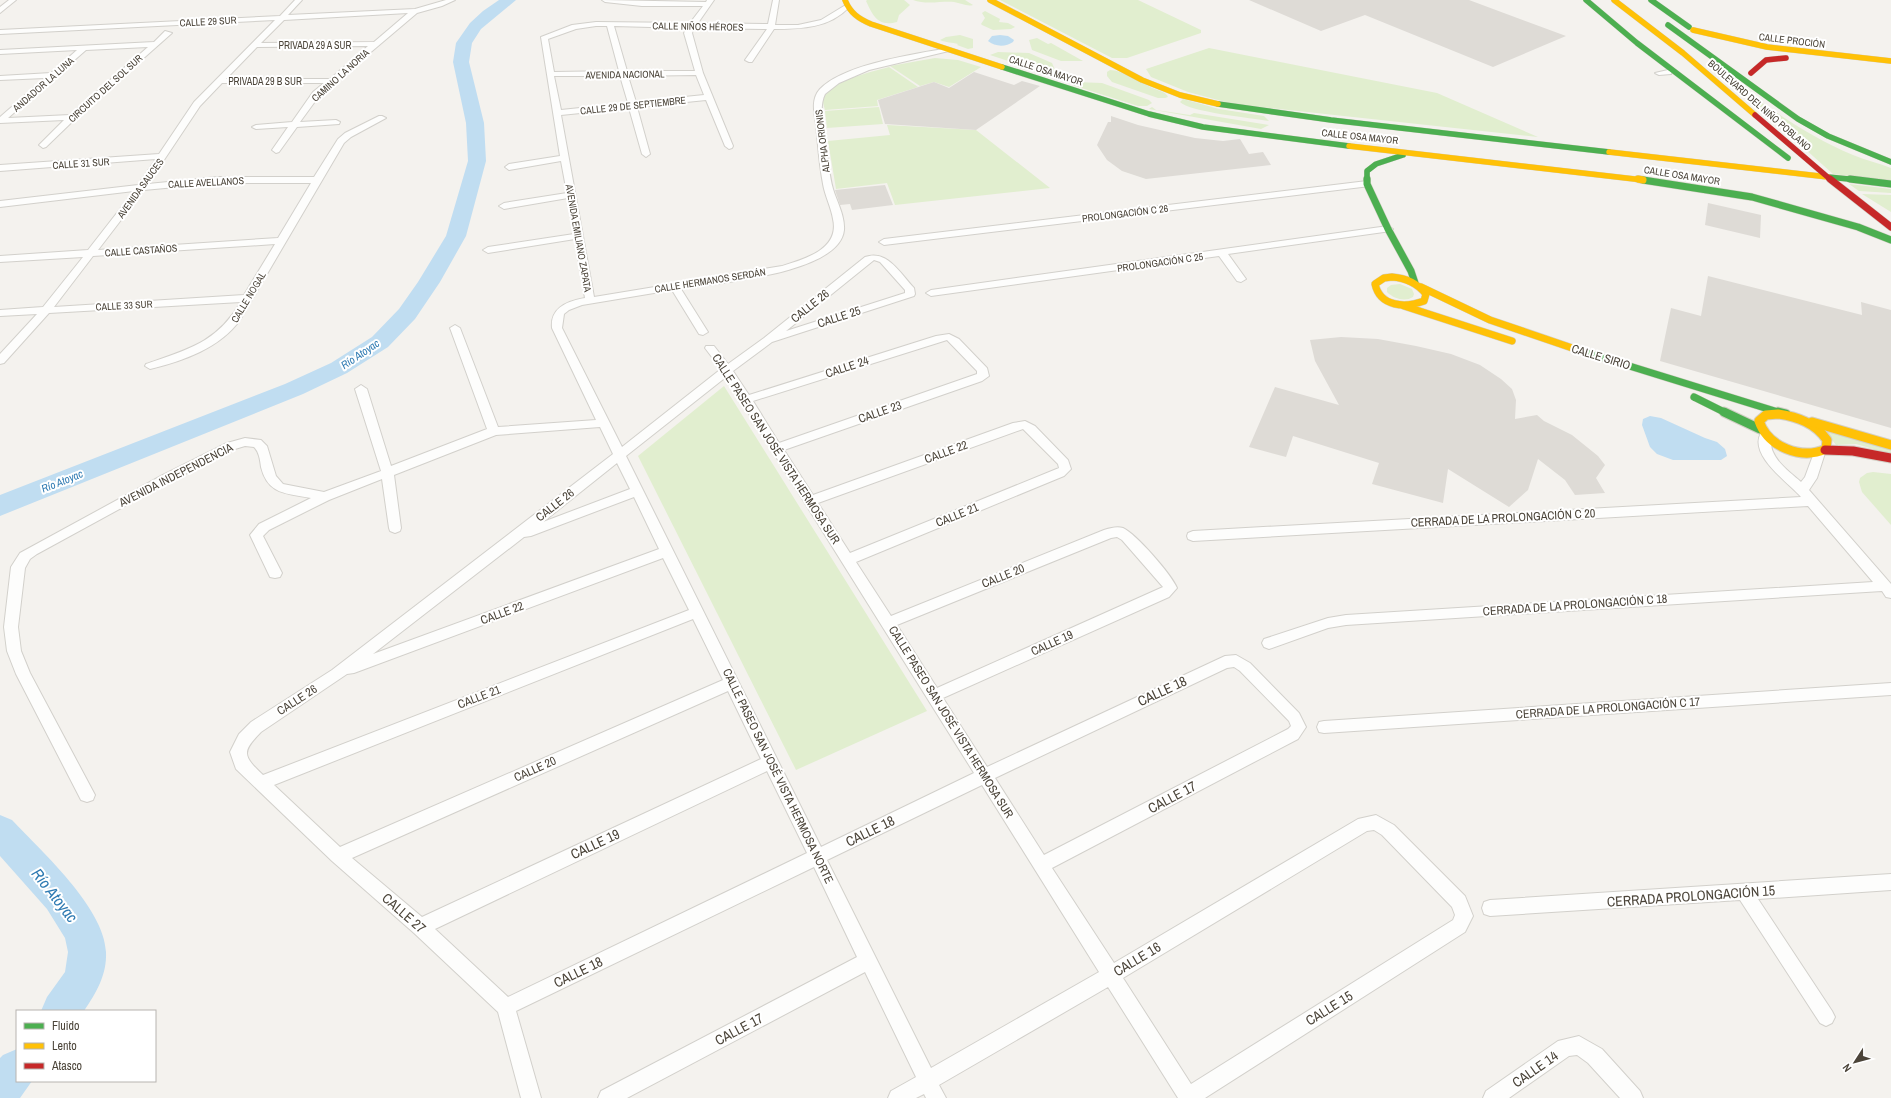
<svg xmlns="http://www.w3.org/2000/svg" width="1891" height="1098" font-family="'Archivo Narrow',sans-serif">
	<rect width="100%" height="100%" fill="#f4f2ee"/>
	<!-- green -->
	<g fill="#e1eecf">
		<path d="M867 0H904L910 5 899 15 897 22C878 27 873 16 866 1Z"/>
		<path d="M913 0H965L973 5C967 7 961 3 954 2 941 1 926 5 913 0Z"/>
		<polygon points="1000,0 1138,0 1201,30 1201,33 1127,58 1112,58"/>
		<polygon points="985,11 1000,19 999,22 1008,23 1015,27 1011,29 993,30 982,25 981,24 985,18 982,13"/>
		<path d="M960 35 973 39V48L968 49 957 45 958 44C952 42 946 43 940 40L946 37Z"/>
		<polygon points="1037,38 1048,44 1051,43 1083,61 1061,61 1032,50 1029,40"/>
		<polygon points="1209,48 1437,93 1538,137 1233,104 1188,92 1151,77 1146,69"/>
		<polygon points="998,52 1029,53 1052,63 1056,72 1048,74 990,55"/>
		<polygon points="935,58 958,60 981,67 949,87 934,82 920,86 890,66"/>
		<path d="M889 67 918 87 877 100 878 106 825 110C824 107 823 103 823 100 827 81 872 72 889 67Z"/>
		<path d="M1110 70C1122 70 1143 84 1155 89 1160 91 1166 92 1168 97L1165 98H1158L1112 82 1107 76V72Z"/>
		<polygon points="1075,82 1102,83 1149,100 1152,103 1147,106 1138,106 1072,85 1073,83"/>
		<path d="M1741 88C1776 113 1812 138 1853 155 1865 160 1878 163 1891 168V181L1833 174 1738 89Z"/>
		<path d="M1183 99 1219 109 1264 116 1269 121C1252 118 1189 112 1180 102Z"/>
		<polygon points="879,107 883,124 827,128 825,111"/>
		<polygon points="1152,107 1156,110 1190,115 1194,113 1269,125 1261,129 1149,109"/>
		<polygon points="887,125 976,130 1050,188 895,205 887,183 836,189 828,141 890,135"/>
		<polygon points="1849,184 1891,189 1891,193 1859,191"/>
		<polygon points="1862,194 1891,195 1891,212"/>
		<path d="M1400 284 1412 289 1414 294 1413 297C1405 302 1394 299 1387 292V288L1391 285Z"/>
		<polygon points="724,386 927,711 796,770 638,456"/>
		<polygon points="1823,428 1891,448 1891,454 1856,444 1836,445"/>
		<polygon points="1873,472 1891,474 1891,525 1862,492 1859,482 1860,478 1867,473"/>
	</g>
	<!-- water -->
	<g fill="#c0ddf1">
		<path d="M1000 35 1008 36 1014 40 1013 42C1006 47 995 47 988 41L992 36Z"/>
		<polygon points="1650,416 1661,418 1705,438 1717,442 1725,449 1727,456 1721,460 1673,460 1657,454 1650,447 1642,425 1643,419"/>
	</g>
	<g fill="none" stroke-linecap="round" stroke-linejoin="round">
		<!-- river -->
		<g fill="#c0ddf1" fill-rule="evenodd">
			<polygon points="499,0 516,0 481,29 472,43 469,62 484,123 486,161 466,236 440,282 415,319 388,347 347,373 303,394 0,516 0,495 285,384 331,363 372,337 399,309 418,282 446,236 468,161 466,123 453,62 456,43 470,23 483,11"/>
			<path d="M0 815 12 820C42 852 104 907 106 952 107 975 96 993 84 1011H41L47 997 65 972 68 952 65 938 47 909 0 856Z"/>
			<polygon points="17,1049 17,1081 32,1081 20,1098 0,1098 0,1058 3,1055"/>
		</g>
	</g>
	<!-- building -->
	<g fill="#dedbd6">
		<polygon points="1249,0 1469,0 1566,36 1493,67 1365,15 1321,31"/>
		<polygon points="974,72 1014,85 1022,81 1040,86 976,130 885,124 878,100 934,82 949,88"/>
		<polygon points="1111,116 1138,125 1195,138 1223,141 1240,139 1249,154 1263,152 1271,165 1146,179 1122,171 1107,160 1097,145 1108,122 1111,122"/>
		<polygon points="885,185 893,205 852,210 850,204 840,205 835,190"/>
		<polygon points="1708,203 1761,215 1760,238 1705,225"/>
		<polygon points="1708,276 1862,315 1861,302 1891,310 1891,428 1660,361 1671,308 1701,316"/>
		<polygon points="1341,337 1378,339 1416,346 1451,354 1480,365 1501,379 1512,389 1516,400 1515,419 1537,415 1544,421 1572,435 1598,456 1605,465 1596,478 1605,493 1575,495 1565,480 1538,459 1528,490 1509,507 1448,469 1443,503 1372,484 1379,463 1293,436 1286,457 1249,447 1275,387 1339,405 1315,361 1310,340"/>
	</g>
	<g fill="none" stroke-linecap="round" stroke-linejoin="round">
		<!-- street casing -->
		<g stroke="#d2d0cb" stroke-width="2">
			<g id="street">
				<polygon points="9,0 16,0 0,13 0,7"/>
				<path d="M295 0H302L288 15 415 9 446 0H455L442 6 417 13 319 96 300 122 336 120 340 122 339 124 297 127 279 152 276 153 272 150 288 127 256 129 252 127 256 125 292 122 313 92 324 83H222L200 106 148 184 218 177H314L338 139 345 133 379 116H382L386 118 351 137 344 143 240 320C220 348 183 361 150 369L145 366 146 364C189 349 216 343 241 302L49 313 4 363 0 364V354L37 314 0 316V310L43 307 83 257 0 262V256L88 250 134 191 0 207V201L138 185 156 159 0 171V165L159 154 194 102 275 20 0 34V30L280 16ZM408 13 374 42 261 43 284 20ZM368 46 330 79H226L257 47ZM218 183H311L278 238 98 250 144 190ZM275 244 244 295 54 307 93 256Z"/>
				<path d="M602 0 706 2 707 0H714L698 23 768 24 773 0H779L775 25H798L821 20 844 6 849 7C830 28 801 29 774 29L752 62H749L745 60 767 29 694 28 692 33 703 73 733 146 732 148 729 149 725 146 706 100 637 107 650 154 646 157 642 154 629 108 561 115 594 297 782 266C805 259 840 249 833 219 831 207 825 196 823 184 819 164 818 144 816 124 814 112 811 99 820 89 844 64 915 54 949 48L953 50 869 70 839 83 825 94C818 108 824 129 826 144 828 159 829 175 833 189 837 202 845 216 844 230 840 274 715 283 681 289L708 332 703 335 699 334 672 290 582 305 569 310 564 314 562 328 622 447 721 369 705 348 706 346H714L728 364 764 338 865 257C887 249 900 273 914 288L915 294 914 296 772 342 733 371 749 395 936 336 949 334 959 339 987 368 989 376 982 381 784 450 813 495 1013 423 1025 421 1035 426 1068 460 1071 469 1064 476 856 562 891 616 1104 530C1110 528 1117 526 1123 528 1136 534 1171 574 1177 588L1169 597 943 698 987 767 1225 656 1236 655 1250 663 1299 713 1306 727 1298 739 1052 868 1114 963 1358 819 1376 815 1394 825 1465 896 1473 916 1465 932 1205 1098H1178L1108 987 939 1085 946 1098H926L924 1094 916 1098H888L891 1091 916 1077 865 972 627 1098H598L601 1091 857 957 814 867 516 1011 541 1098H521L498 1012 414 933 332 861 236 769 230 752 239 734 251 722 332 670 613 454 600 427 496 435 394 475 401 528 400 531 395 533 390 531 389 528 382 479 329 500 269 530 263 536 282 573 280 577 275 578 270 577 250 535 259 524 311 498C286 493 268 495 261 467 260 459 259 452 254 447L245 446 235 449 169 482 37 554 30 559 25 568 18 627 21 651 30 673 95 795 93 800 87 802 81 800 16 674 7 651 4 627 11 567 20 553 161 476 227 443 245 438 261 440 267 446 276 476 283 484 324 492 381 471 355 389 361 385 367 389 391 466 487 429 450 328 455 325 460 328 498 427 596 420 552 328C550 308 567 301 585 298L575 239 488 253 483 250 488 247 574 234 568 198 504 209 499 206 504 203 567 193 561 161 509 170 505 167 509 164 560 156 541 37 572 25 596 22 690 23 703 6H642L605 2ZM596 26H607L619 71 554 72 548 39 576 29ZM614 26 687 28 684 33 695 71H627ZM696 75 704 95 636 102 628 76ZM554 76H620L628 103 561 110ZM874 260 880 262 905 290V293L786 331ZM947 340 977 371V374L779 443 753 401ZM726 377 974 773 821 847 626 456ZM1023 429 1058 464 1059 468 850 553 818 503ZM617 463 630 489 543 522ZM634 497 659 549 373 654 524 537 531 536ZM1117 537 1122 540 1163 587 937 688 897 625 1111 538ZM663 558 689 610 263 775C243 756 241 752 261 732L347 674 354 673ZM693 619 723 680 340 847 274 785ZM1234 667 1240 671 1289 721 1291 726 1288 729 1044 855 995 778 1227 668ZM728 691 761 759 422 917 352 858ZM767 771 807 853 508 997 435 929ZM982 785 1099 972 931 1068 827 860ZM1374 830 1382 835 1452 907 1455 915 1453 920 1191 1084 1123 978 1367 831Z"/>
				<path d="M165 31 172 33 75 119 46 147 43 148 39 145 64 120 0 123V117L45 78 0 80V76L51 73 77 50 0 54V50L154 42ZM148 47 70 115 8 118 86 50Z"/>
				<polygon points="1668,70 1672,72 1671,74 1659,75 1655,73"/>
				<polygon points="1367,181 1370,182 1370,186 884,245 879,242 884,239"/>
				<polygon points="1388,226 1393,229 1391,231 1228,254 1246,279 1241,282 1237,281 1219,256 931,296 926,293 931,290"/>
				<path d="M1765 432 1769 433C1772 438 1770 446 1773 452 1778 464 1792 474 1801 482L1805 477 1815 450H1823L1825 453 1817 478 1809 490 1891 584V598L1886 597 1882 591 1346 625 1328 628 1269 649 1264 647 1262 643 1264 639 1328 618 1346 615 1873 582 1808 506 1193 541 1188 539 1187 536 1188 533 1193 531 1801 497C1789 483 1748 455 1761 433Z"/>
				<polygon points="1891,683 1891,695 1324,733 1319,732 1317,727 1319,722 1324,721"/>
				<polygon points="1891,874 1891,890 1758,899 1832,1011 1835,1017 1832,1023 1826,1026 1820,1023 1740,900 1490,916 1484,914 1482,908 1484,902 1490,900"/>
				<polygon points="1579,1036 1602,1049 1640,1091 1643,1098 1620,1098 1588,1063 1577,1055 1569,1056 1509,1098 1483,1098 1486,1091 1558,1041"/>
			</g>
		</g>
		<!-- fast-far2 casing -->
		<g stroke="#d3cfc5" stroke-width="6">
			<g id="fast-far2">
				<polyline points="1586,0 1637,43 1788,158"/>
				<polyline points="1651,0 1689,27"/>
				<polyline points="1668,25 1798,119 1828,136 1891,162"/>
				<polyline points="1002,67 1149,114 1203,127 1349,146"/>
				<polyline points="1218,104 1331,120 1609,152"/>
				<polyline points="1828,177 1859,180"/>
				<polyline points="1367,180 1367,171 1376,164 1403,155"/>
				<polyline points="1643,180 1646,180"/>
			</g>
		</g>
		<!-- fast-far1 casing -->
		<g stroke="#d3cfc5" stroke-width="8">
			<g id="fast-far1">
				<polyline points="1367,179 1367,184 1388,229 1411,271 1415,283"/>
				<polyline points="1850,179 1891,184"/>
				<polyline points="1643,180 1752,197 1858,227 1891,240"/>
				<polyline points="1581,351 1781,413"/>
				<polyline points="1694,397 1726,413"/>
			</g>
		</g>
		<!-- fast casing -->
		<g stroke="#d3cfc5" stroke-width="11">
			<g id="fast">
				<polyline points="1724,412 1760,429"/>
				<polyline points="1778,412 1786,414"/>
			</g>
		</g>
		<!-- slow-far2 casing -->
		<g stroke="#d3cfc5" stroke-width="6">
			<g id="slow-far2">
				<path d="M845 0C850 13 859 19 871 24L1002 67"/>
				<polyline points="990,0 1142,80 1180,95 1218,104"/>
				<polyline points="1614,0 1683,53 1755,115"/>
				<polyline points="1693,30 1767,47 1891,61"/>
				<polyline points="1349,146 1643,180"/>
				<polyline points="1609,152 1828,177"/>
			</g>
		</g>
		<!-- slow-far1 casing -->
		<g stroke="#d3cfc5" stroke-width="8">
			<g id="slow-far1">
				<polyline points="1638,179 1643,180"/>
				<path d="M1392 277C1406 278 1417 283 1426 294L1424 301C1405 308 1380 307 1375 284L1384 278Z"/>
				<polyline points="1421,287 1490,320 1581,351"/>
				<polyline points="1404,306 1512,341"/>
			</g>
		</g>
		<!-- slow casing -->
		<g stroke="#d3cfc5" stroke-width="11">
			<g id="slow">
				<path d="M1778 414C1798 417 1815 423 1827 440L1826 449C1801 460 1768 447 1759 421L1766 415Z"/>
				<polyline points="1812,422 1891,445"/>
			</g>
		</g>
		<!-- jam-far2 casing -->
		<g stroke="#d3cfc5" stroke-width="6">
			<g id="jam-far2">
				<polyline points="1751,73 1766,60 1786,58"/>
				<polyline points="1755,115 1831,180"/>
			</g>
		</g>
		<!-- jam-far1 casing -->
		<g stroke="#d3cfc5" stroke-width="8">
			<polyline id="jam-far1" points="1830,179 1891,227"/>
		</g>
		<!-- jam casing -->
		<g stroke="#d3cfc5" stroke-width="11">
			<polyline id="jam" points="1825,450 1853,451 1891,458"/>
		</g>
		<!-- street -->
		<use href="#street" fill="#fdfdfc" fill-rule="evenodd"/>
		<!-- fast-far2 -->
		<use href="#fast-far2" stroke="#4caf50" stroke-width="5.5"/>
		<!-- fast-far1 -->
		<use href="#fast-far1" stroke="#4caf50" stroke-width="7"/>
		<!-- fast -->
		<use href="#fast" stroke="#4caf50" stroke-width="9"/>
		<!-- slow-far2 -->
		<use href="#slow-far2" stroke="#ffc107" stroke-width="5.5"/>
		<!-- slow-far1 -->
		<use href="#slow-far1" stroke="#ffc107" stroke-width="7"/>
		<!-- slow -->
		<use href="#slow" stroke="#ffc107" stroke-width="9"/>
		<!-- jam-far2 -->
		<use href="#jam-far2" stroke="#c62828" stroke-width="5.5"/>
		<!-- jam-far1 -->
		<use href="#jam-far1" stroke="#c62828" stroke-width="7"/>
		<!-- jam -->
		<use href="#jam" stroke="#c62828" stroke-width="9"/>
	</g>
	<g text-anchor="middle" stroke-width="4" stroke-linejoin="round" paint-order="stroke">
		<!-- far-street labels -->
		<g font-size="10" fill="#4b4439" stroke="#fff">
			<text transform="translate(208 21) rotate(-3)" y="4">CALLE 29 SUR</text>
			<text transform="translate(698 26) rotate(1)" y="4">CALLE NIÑOS HÉROES</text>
			<text transform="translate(1792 40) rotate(7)" y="4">CALLE PROCIÓN</text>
			<text x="315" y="49">PRIVADA 29 A SUR</text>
			<text transform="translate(1046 70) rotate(18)" y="4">CALLE OSA MAYOR</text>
			<text transform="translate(625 74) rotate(-1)" y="4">AVENIDA NACIONAL</text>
			<text transform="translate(340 75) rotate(-42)" y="4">CAMINO LA NORIA</text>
			<text x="265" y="85">PRIVADA 29 B SUR</text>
			<text transform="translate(43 84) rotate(-41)" y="4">ANDADOR LA LUNA</text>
			<text transform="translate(105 88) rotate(-42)" y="4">CIRCUITO DEL SOL SUR</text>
			<text transform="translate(633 105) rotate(-6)" y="4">CALLE 29 DE SEPTIEMBRE</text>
			<text transform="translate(1760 105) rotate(41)" y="4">BOULEVARD DEL NIÑO POBLANO</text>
			<text transform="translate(1360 136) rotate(6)" y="4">CALLE OSA MAYOR</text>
			<text transform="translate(822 141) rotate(-97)" y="4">ALPHA ORIONIS</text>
			<text transform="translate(81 163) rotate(-4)" y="4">CALLE 31 SUR</text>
			<text transform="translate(1682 175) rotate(9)" y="4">CALLE OSA MAYOR</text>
			<text transform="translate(206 182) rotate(-3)" y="4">CALLE AVELLANOS</text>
			<text transform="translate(140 188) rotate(-54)" y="4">AVENIDA SAUCES</text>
			<text transform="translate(1125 213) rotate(-7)" y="4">PROLONGACIÓN C 26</text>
			<text transform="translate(579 238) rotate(80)" y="4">AVENIDA EMILIANO ZAPATA</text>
			<text transform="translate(141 250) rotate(-4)" y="4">CALLE CASTAÑOS</text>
			<text transform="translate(1160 262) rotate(-8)" y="4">PROLONGACIÓN C 25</text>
			<text transform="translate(710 280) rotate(-9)" y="4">CALLE HERMANOS SERDÁN</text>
			<text transform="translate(248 297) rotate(-59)" y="4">CALLE NOGAL</text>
			<text transform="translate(124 305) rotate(-3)" y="4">CALLE 33 SUR</text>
		</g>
		<!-- far-water labels -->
		<g font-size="11" font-style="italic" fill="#2e7ab2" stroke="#fff">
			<text transform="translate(360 354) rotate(-34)" y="4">Río Atoyac</text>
			<text transform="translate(62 481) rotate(-22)" y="4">Río Atoyac</text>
		</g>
		<!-- street labels -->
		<g font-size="12" fill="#4b4439" stroke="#fff">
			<text transform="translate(810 306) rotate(-39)" y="4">CALLE 26</text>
			<text transform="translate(839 317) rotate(-18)" y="4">CALLE 25</text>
			<text transform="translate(1601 357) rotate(17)" y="4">CALLE SIRIO</text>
			<text transform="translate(847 367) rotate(-18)" y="4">CALLE 24</text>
			<text transform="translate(880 412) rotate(-19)" y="4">CALLE 23</text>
			<text transform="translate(776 449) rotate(57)" y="4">CALLE PASEO SAN JOSÉ VISTA HERMOSA SUR</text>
			<text transform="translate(946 452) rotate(-20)" y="4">CALLE 22</text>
			<text transform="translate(176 475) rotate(-27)" y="4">AVENIDA INDEPENDENCIA</text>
			<text transform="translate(555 505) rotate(-38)" y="4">CALLE 26</text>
			<text transform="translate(957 515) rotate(-22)" y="4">CALLE 21</text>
			<text transform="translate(1503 518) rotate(-3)" y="4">CERRADA DE LA PROLONGACIÓN C 20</text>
			<text transform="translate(1003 576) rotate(-22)" y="4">CALLE 20</text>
			<text transform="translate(1575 605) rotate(-4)" y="4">CERRADA DE LA PROLONGACIÓN C 18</text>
			<text transform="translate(502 613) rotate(-20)" y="4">CALLE 22</text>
			<text transform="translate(1052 643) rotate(-24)" y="4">CALLE 19</text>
			<text transform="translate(479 697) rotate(-21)" y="4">CALLE 21</text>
			<text transform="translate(297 700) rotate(-33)" y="4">CALLE 26</text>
			<text transform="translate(1608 708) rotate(-4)" y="4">CERRADA DE LA PROLONGACIÓN C 17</text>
			<text transform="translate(951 722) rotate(58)" y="4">CALLE PASEO SAN JOSÉ VISTA HERMOSA SUR</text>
			<text transform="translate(535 769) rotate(-24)" y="4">CALLE 20</text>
			<text transform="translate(778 776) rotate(64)" y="4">CALLE PASEO SAN JOSÉ VISTA HERMOSA NORTE</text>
		</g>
		<!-- near-street labels -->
		<g font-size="14" fill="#4b4439" stroke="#fff">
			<text transform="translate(1162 691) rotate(-25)" y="5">CALLE 18</text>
			<text transform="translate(1172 797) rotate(-28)" y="5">CALLE 17</text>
			<text transform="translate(870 831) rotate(-26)" y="5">CALLE 18</text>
			<text transform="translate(595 844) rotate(-25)" y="5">CALLE 19</text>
			<text transform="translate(1691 896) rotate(-4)" y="5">CERRADA PROLONGACIÓN 15</text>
			<text transform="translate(404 913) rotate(41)" y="5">CALLE 27</text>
			<text transform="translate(1137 959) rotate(-31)" y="5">CALLE 16</text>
			<text transform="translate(578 972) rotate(-26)" y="5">CALLE 18</text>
			<text transform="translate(1329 1008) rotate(-32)" y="5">CALLE 15</text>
			<text transform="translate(739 1029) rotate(-28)" y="5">CALLE 17</text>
			<text transform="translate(1535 1069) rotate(-35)" y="5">CALLE 14</text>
		</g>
		<!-- near-water labels -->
		<g font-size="16" font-style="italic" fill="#2e7ab2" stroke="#fff">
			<text transform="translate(55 895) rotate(52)" y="6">Río Atoyac</text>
		</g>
	</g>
	<!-- legend -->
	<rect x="16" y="1010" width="140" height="72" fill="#ffffff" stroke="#b7b4b0"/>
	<rect x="24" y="1023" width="20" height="6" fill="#4caf50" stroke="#b7b4b0"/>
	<text x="52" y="1030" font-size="12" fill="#4b4439">Fluido</text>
	<rect x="24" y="1043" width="20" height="6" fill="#ffc107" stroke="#b7b4b0"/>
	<text x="52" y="1050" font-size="12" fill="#4b4439">Lento</text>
	<rect x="24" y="1063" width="20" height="6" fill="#c62828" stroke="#b7b4b0"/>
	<text x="52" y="1070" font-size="12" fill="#4b4439">Atasco</text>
	<!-- north arrow -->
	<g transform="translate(1855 1062) rotate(234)" stroke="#ffffff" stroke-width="3" paint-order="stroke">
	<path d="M0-3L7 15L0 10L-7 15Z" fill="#4b4439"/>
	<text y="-6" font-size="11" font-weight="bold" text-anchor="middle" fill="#4b4439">N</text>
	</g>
</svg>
